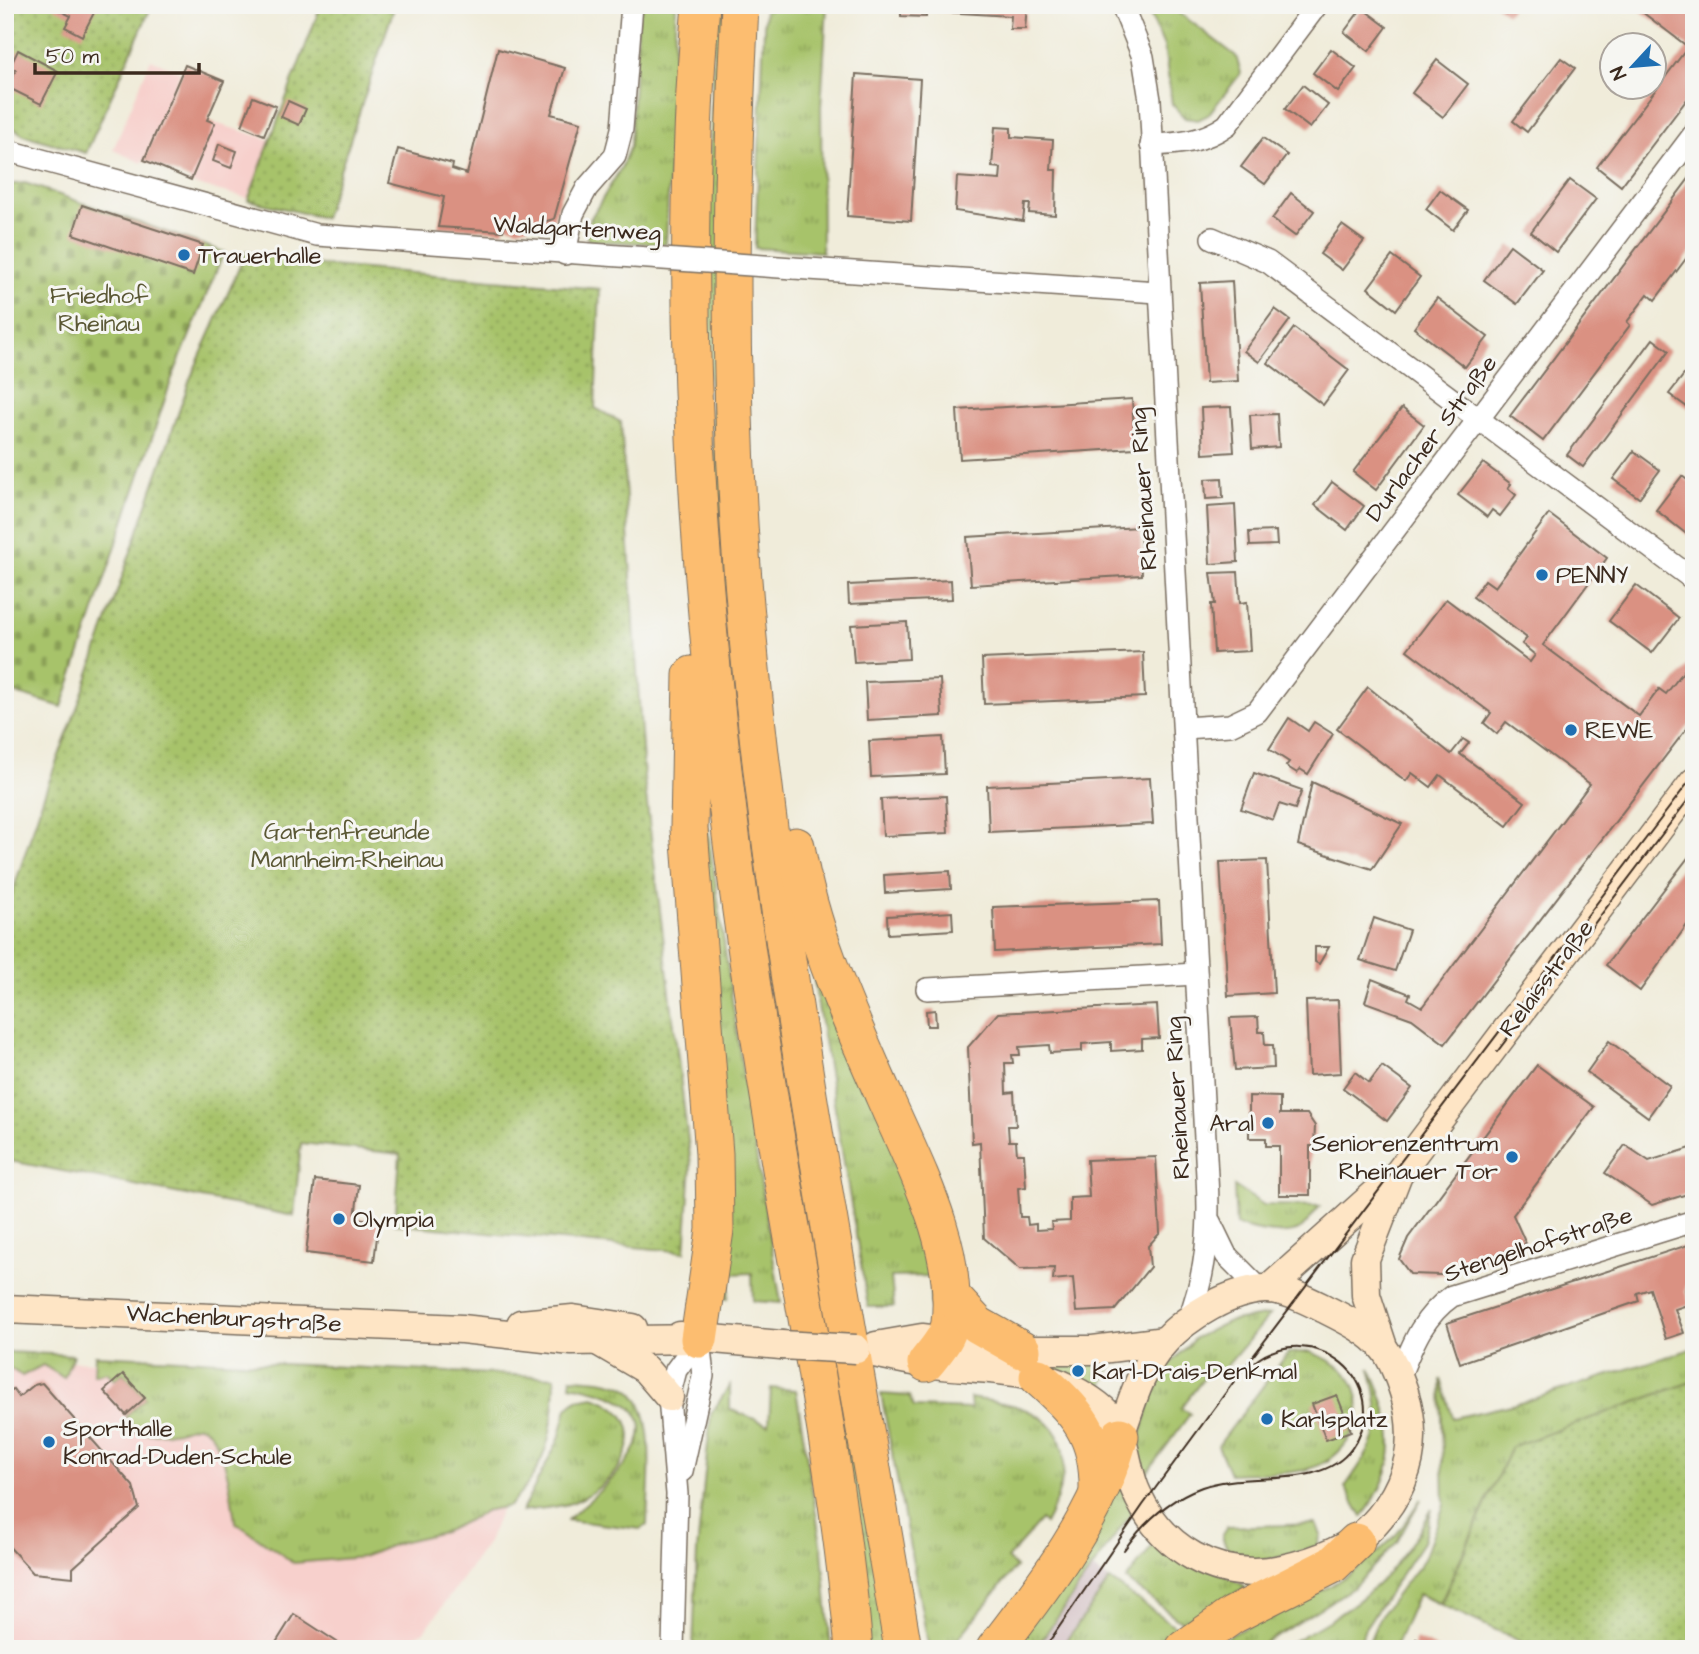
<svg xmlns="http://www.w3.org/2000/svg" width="1699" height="1654" font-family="'Architects Daughter',sans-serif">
	<defs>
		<pattern id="grass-tufts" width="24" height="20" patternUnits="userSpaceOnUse" patternTransform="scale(1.75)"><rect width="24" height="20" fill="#a7c36a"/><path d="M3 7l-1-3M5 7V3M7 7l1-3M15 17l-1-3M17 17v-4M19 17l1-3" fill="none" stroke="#899f57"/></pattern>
		<pattern id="cemetery-stones" width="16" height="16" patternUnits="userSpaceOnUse" patternTransform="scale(1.75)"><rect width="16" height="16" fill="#a7c36a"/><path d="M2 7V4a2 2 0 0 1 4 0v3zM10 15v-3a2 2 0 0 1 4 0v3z" fill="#899f57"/></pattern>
		<pattern id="garden-dots" width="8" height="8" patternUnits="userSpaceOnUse" patternTransform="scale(1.75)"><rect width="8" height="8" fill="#a7c36a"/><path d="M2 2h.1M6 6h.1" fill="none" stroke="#899f57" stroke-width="1.8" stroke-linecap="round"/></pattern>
	</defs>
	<rect width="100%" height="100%" fill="#f6f6f2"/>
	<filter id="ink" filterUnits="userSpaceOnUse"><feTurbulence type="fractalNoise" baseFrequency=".0143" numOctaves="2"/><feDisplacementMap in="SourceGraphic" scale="14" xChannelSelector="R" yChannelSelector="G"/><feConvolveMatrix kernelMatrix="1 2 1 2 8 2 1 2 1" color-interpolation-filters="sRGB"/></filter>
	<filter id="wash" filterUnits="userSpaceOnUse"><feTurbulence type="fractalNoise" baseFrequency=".00686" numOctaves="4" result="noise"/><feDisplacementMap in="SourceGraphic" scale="28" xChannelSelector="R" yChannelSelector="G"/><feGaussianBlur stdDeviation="1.57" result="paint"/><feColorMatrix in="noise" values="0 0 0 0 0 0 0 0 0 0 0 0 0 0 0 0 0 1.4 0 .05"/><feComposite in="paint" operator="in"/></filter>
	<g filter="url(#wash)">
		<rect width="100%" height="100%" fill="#f0ecda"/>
		<!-- built -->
		<g fill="#f7d0cc">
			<polygon points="151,59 180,72 142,163 113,150"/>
			<polygon points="215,123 271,140 247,198 189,183"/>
			<polygon points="5,1359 555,1377 488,1542 425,1631 410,1639 414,1649 5,1649"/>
		</g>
		<!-- railway -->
		<polygon fill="#d2bec3" points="1091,1568 1110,1580 1060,1649 1035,1649"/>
		<!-- grass -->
		<g fill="url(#grass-tufts)" stroke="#717644" stroke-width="2">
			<polygon points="639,5 676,5 666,244 588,241 585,228 621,168 630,146"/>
			<polygon points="715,5 724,5 739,701 732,702 705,317"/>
			<polygon points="765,5 827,5 821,107 822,252 755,248"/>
			<polygon points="1146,5 1169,5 1236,56 1241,73 1208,115 1198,120 1185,118 1172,104 1164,46"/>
			<polygon points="703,796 744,1083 781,1303 753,1301 752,1273 730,1274 728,1299 722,1298"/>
			<polygon points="753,882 760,882 889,1649 868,1649"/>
			<polygon points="811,963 916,1188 942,1310 931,1308 930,1276 891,1277 894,1307 868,1307"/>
			<path d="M1234 1186 1264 1205 1320 1206C1314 1213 1308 1222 1302 1228 1287 1239 1252 1230 1236 1225Z"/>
			<polygon points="1270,1315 1219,1375 1211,1369 1181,1408 1190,1414 1140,1482 1137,1449 1151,1399 1169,1365 1195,1338 1227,1322"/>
			<polygon points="1694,1348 1694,1381 1511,1447 1440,1604 1418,1594 1394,1649 1366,1649 1380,1616 1424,1559 1444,1505 1441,1379 1453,1418 1524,1402"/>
			<polygon points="5,1352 73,1355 64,1378 43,1365 22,1376 11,1369 5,1373"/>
			<path d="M1310 1352C1322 1357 1333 1361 1343 1370 1376 1402 1352 1457 1311 1468 1286 1476 1256 1472 1230 1474L1218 1446 1288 1353Z"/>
			<path d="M95 1355 555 1377C554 1430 548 1467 509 1506L489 1510 444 1532 400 1542 363 1557 294 1563 235 1522C232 1499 225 1430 198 1426 192 1425 184 1430 178 1431 162 1434 150 1435 135 1432L126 1416 145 1398 123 1373 114 1380 107 1372 94 1375Z"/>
			<polygon points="1028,1359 1114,1360 1097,1397"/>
			<path d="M1370 1368C1397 1425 1402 1465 1362 1517L1345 1487C1379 1438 1385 1428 1370 1368Z"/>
			<path d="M571 1378C588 1379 608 1379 624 1387 661 1405 647 1489 647 1525L641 1529 567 1520C625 1470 698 1407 570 1385Z"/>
			<polygon points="730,1385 730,1409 769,1425 771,1388 796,1390 822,1551 831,1649 693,1649 697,1551 711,1414"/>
			<path d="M881 1394 909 1396 914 1407 971 1409 970 1398C988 1401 1008 1402 1024 1409 1080 1430 1067 1483 1045 1524L1041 1520 1007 1559 1016 1567 950 1649H929Z"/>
			<path d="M594 1397C661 1421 622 1481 576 1501 561 1508 539 1508 522 1511L559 1439 567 1408 577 1400Z"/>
			<polygon points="1119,1481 1134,1509 1035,1649 1011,1649"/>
			<path d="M1421 1499 1397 1542 1354 1587 1255 1649H1224L1216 1644 1232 1634C1288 1607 1349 1584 1393 1538 1404 1527 1412 1511 1421 1499Z"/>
			<path d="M1432 1509 1423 1542 1365 1628 1358 1649H1279C1356 1607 1388 1588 1432 1509Z"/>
			<path d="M1316 1524 1321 1534 1317 1546C1289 1555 1230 1578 1222 1535L1227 1527Z"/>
			<polygon points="1157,1540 1243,1585 1245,1589 1182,1622 1126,1580"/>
			<polygon points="1110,1580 1176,1627 1151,1649 1060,1649"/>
		</g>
		<!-- cemetery -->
		<polygon fill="url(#cemetery-stones)" stroke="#717644" stroke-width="2" points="25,183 224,252 172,378 62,707 5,690 5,185"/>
		<!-- garden -->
		<g fill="url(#garden-dots)" stroke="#717644" stroke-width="2">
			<polygon points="5,5 152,5 86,153 24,135 5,123"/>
			<polygon points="321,5 395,5 324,218 248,200"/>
			<polygon points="246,252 319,265 600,289 595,408 621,422 644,779 691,1165 685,1252 395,1224 400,1154 301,1143 294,1216 5,1160 5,916 43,798 81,697 190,379"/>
			<polygon points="1694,1381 1694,1649 1537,1649 1418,1594 1441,1604 1511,1447"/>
		</g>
		<g id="blocks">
			<!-- building -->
			<g fill="#da9182">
				<polygon points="55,5 98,5 82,36 65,27 71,16 54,8"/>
				<polygon points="511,5 537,5 534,13"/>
				<polygon points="901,5 1027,5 1025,29 1010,29 1011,16 926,11 926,17 901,16"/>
				<polygon points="1495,5 1514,5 1507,14"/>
				<polygon points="1633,5 1689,5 1694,9 1694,90 1621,186 1597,167 1688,47"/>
				<polygon points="1362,8 1387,27 1369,51 1344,32"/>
				<polygon points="498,49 565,68 551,114 581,122 554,219 518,229 505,225 503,231 438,227 444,197 389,183 398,149 453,164 452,169 467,174"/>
				<polygon points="1331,49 1356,68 1338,92 1313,73"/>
				<polygon points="18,50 58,71 41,104 7,87 16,70 10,67"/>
				<polygon points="1561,58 1575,68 1527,132 1513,121"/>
				<polygon points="1437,60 1468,84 1443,117 1412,93"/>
				<polygon points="185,65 224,81 207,120 215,123 191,180 144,160"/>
				<polygon points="856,74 920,79 911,221 847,216"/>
				<polygon points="1303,85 1328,105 1310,128 1285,109"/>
				<polygon points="253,97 276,106 264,135 242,126"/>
				<polygon points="288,101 306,109 299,125 281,117"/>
				<polygon points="995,127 1011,128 1011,137 1053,140 1051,170 1056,170 1055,215 1029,213 1030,204 1025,204 1023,221 955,211 957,177 1000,180 1001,168 992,167"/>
				<polygon points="1263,138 1287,155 1265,184 1241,167"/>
				<polygon points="219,144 237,151 231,168 213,161"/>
				<polygon points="1694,172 1694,248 1655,300 1648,294 1627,322 1630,325 1543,441 1510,416"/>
				<polygon points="1570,180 1596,199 1556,252 1531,232"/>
				<polygon points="1440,190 1468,210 1453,230 1426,209"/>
				<polygon points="1291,193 1314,211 1295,236 1272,219"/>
				<polygon points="82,205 203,245 193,275 73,234"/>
				<polygon points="1342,225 1364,241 1342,270 1320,254"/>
				<polygon points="1510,245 1543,270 1517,304 1484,280"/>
				<polygon points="1392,256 1420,277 1396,310 1368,288"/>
				<polygon points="1232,281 1238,381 1206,383 1200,283"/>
				<polygon points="1437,298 1488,337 1465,367 1414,328"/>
				<polygon points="1275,309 1290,320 1259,362 1244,351"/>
				<polygon points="1294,328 1349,370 1323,405 1268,363"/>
				<polygon points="1653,339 1669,351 1583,467 1567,455"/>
				<polygon points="1690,367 1694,370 1694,412 1669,394"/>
				<polygon points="1132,399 1135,448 960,459 957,410"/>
				<polygon points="1231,407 1234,452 1203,454 1201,408"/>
				<polygon points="1402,408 1424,425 1376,490 1353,472"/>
				<polygon points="1277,414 1279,447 1252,449 1250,415"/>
				<polygon points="1634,451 1660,470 1639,498 1613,479"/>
				<polygon points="1483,463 1511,484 1508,488 1516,495 1500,516 1492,510 1487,517 1458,495"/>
				<polygon points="1682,476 1694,485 1694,540 1656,510"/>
				<polygon points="1222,478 1223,498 1206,499 1205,479"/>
				<polygon points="1332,482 1364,506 1347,530 1315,505"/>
				<polygon points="1235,505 1238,562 1210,564 1207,507"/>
				<polygon points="1549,514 1607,558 1543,645 1639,716 1659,689 1666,694 1694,658 1694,719 1445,1044 1412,1019 1365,1002 1372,979 1410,994 1408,999 1422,1007 1590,784 1506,722 1497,734 1484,723 1491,713 1407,650 1446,599 1530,662 1535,655 1522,644 1527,638 1473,597 1485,580 1495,587"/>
				<polygon points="1140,527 1142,575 971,585 967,537"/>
				<polygon points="1276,531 1277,545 1250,546 1249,532"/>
				<polygon points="1238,572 1240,603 1247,602 1250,651 1214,653 1211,604 1215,604 1211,573"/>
				<polygon points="951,580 952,599 849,604 848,585"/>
				<polygon points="1636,585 1679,618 1652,653 1609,621"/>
				<polygon points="907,622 909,659 854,662 851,625"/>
				<polygon points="1143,652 1145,697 984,704 982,659"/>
				<polygon points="940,679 942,716 867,720 865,682"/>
				<polygon points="1368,687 1451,754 1463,739 1469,743 1460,754 1525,802 1507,826 1440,775 1431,787 1412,773 1406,781 1337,729"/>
				<polygon points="1289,718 1308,731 1314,722 1333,734 1308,774 1300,769 1297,773 1286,766 1289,762 1269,749"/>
				<polygon points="943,737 945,774 871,777 869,741"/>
				<polygon points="1254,773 1302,790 1295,809 1279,804 1273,820 1241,809"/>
				<polygon points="1150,778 1153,824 989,832 987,786"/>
				<polygon points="1312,782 1402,824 1372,869 1298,845"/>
				<polygon points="946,796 948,833 883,836 881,799"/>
				<polygon points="1694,850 1694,915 1640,991 1606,965"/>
				<polygon points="1267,860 1274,993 1228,996 1220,862"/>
				<polygon points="950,871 951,889 885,893 884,875"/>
				<polygon points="1159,901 1161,944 995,952 993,907"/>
				<polygon points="952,912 953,930 888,934 887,916"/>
				<polygon points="1374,918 1409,930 1395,971 1360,960"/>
				<polygon points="1315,947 1329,947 1319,964 1315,962"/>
				<polygon points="1338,1000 1341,1073 1309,1075 1306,1001"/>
				<polygon points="1157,1005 1159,1038 1142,1039 1142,1049 1111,1051 1111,1042 1082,1044 1082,1051 1050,1053 1049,1045 1019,1047 1020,1055 1012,1055 1013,1063 1005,1063 1006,1093 1014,1092 1016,1126 1008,1126 1009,1141 1016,1141 1017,1154 1024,1154 1026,1187 1018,1188 1020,1217 1027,1217 1028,1225 1036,1224 1036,1230 1052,1229 1051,1222 1070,1221 1070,1198 1089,1197 1087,1160 1156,1157 1160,1233 1148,1246 1150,1267 1115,1310 1076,1312 1073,1278 1053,1280 1054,1268 1020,1269 984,1238 980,1142 972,1143 968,1047 998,1013"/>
				<polygon points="935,1010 936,1026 927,1026 926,1011"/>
				<polygon points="1258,1017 1259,1032 1264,1032 1265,1045 1273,1045 1274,1068 1235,1070 1230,1018"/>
				<polygon points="1609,1041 1670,1086 1648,1117 1587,1072"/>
				<polygon points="1537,1065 1594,1107 1513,1215 1526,1244 1441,1275 1410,1274 1399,1259 1408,1238"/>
				<polygon points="1382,1066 1412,1088 1387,1121 1343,1088 1355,1072 1369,1083"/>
				<polygon points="1249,1096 1280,1097 1280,1114 1307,1114 1315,1126 1314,1146 1310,1146 1310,1195 1279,1195 1279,1146 1266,1146 1266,1138 1249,1138"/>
				<polygon points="1625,1145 1649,1161 1694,1147 1694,1192 1652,1205 1605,1173"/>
				<polygon points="315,1180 359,1185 355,1218 379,1221 374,1261 306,1253"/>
				<polygon points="1694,1243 1694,1283 1687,1284 1685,1290 1690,1304 1675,1309 1684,1333 1666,1339 1650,1289 1637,1293 1639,1301 1460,1363 1447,1323"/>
				<polygon points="123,1374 145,1398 126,1415 104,1391"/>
				<polygon points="42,1383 133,1486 139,1508 73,1568 73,1577 33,1573 5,1542 5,1396 13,1389 19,1397 34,1385"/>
				<polygon points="1337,1395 1351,1431 1326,1440 1312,1404"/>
				<polygon points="294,1614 343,1646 341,1649 272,1649"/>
				<polygon points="1416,1639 1438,1649 1412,1649"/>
			</g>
		</g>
	</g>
	<g filter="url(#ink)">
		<use href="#blocks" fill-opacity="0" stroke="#7a6e60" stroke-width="2"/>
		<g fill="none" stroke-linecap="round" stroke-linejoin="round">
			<!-- street casing -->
			<g stroke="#7a6e60" stroke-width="24">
				<g id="street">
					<path d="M1122 5 1143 57 1150 100 1207 1176C1210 1229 1207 1271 1188 1321"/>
					<path d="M1151 145C1179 144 1203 142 1227 125L1317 5"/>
					<polyline points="5,150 317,235 634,257"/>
					<polyline points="1212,238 1268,262 1694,580"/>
					<polyline points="565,254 573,214 587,188 615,156 622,129 632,5"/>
					<polyline points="793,268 1158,292"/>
					<polyline points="1184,728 1230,725 1257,712 1694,134"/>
					<polyline points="927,989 1196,974"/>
					<polyline points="1210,1222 1226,1255 1261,1290"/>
					<path d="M1399 1378C1412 1346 1422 1317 1452 1296L1694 1221"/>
					<polyline points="682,1471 703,1376 699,1339"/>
					<polyline points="673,1649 677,1494 669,1397 676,1370 699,1339"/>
				</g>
			</g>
			<!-- secondary casing -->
			<g stroke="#7a6e60" stroke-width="31">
				<g id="secondary">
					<polyline points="1269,1289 1394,1177"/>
					<polyline points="5,1309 462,1329 572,1341 699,1339"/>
					<polyline points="521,1324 573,1319 633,1328"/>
					<polyline points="680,1336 781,1345"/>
					<polyline points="599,1342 645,1369 669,1397"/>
					<polyline points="876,1346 922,1338 1022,1350 1093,1350 1165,1341"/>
					<polyline points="1383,1347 1366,1295 1365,1259 1398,1174 1694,782"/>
					<path d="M856 1349C879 1354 903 1360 926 1363 973 1370 1027 1366 1071 1389 1085 1396 1104 1408 1113 1421 1126 1441 1126 1467 1135 1489 1160 1549 1217 1582 1282 1569 1314 1562 1348 1550 1371 1527 1408 1488 1420 1443 1404 1392 1399 1377 1393 1360 1384 1349 1372 1332 1343 1318 1325 1309 1307 1300 1284 1288 1264 1289 1230 1291 1188 1316 1165 1341 1141 1367 1131 1404 1120 1436"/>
				</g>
			</g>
			<!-- highway casing -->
			<g stroke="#7a6e60" stroke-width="39">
				<g id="highway">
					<path d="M701 5C669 377 715 773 776 1139 804 1309 839 1477 854 1649"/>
					<path d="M740 5C730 189 728 371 741 554 768 922 842 1286 903 1649"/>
					<polyline points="692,675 689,829 714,1154 715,1230 699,1339"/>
					<path d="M796 846C811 934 848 1014 884 1096 914 1165 959 1245 950 1323 948 1338 935 1351 926 1363"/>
					<polyline points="951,1296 978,1325 1022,1350"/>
					<path d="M1038 1377C1077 1412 1099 1434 1098 1490"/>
					<path d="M995 1649C1046 1583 1097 1518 1120 1436"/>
					<polyline points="1184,1649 1233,1615 1332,1565 1356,1542"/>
				</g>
			</g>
			<!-- street -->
			<use href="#street" stroke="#fff" stroke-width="21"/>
			<!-- secondary -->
			<use href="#secondary" stroke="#fee5c5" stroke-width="28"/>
			<!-- highway -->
			<use href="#highway" stroke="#fcbd6f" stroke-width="37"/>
			<!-- tram -->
			<g stroke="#3b2a1e" stroke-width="2">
				<polyline points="1497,1052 1694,792"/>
				<path d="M1124 1550C1144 1522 1169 1499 1202 1487 1248 1470 1321 1492 1352 1448 1398 1383 1311 1314 1252 1364"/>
				<polyline points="1044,1649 1143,1505 1238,1376 1694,775"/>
			</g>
			<!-- street-bridge casing -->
			<g stroke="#7a6e60" stroke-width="24" stroke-linecap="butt">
				<polyline id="street-bridge" points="634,257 793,268"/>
			</g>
			<!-- secondary-bridge casing -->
			<g stroke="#7a6e60" stroke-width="31" stroke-linecap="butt">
				<polyline id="secondary-bridge" points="781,1345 856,1349"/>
			</g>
			<!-- street-bridge -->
			<use href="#street-bridge" stroke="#fff" stroke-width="21"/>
			<!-- secondary-bridge -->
			<use href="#secondary-bridge" stroke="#fee5c5" stroke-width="28"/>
		</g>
	</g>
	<!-- markers -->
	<g fill="#1f6fb2" stroke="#f6f6f2" stroke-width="2.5">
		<circle cx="184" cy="255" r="7"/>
		<circle cx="1542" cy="575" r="7"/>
		<circle cx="1571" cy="730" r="7"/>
		<circle cx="1268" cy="1123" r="7"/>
		<circle cx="1512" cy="1157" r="7"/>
		<circle cx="339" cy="1219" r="7"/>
		<circle cx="1078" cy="1371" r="7"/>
		<circle cx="1267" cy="1419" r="7"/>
		<circle cx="49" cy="1442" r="7"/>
	</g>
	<g text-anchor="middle" stroke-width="6" stroke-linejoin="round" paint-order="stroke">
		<!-- street labels -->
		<g font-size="24" fill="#3b2a1e" stroke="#f6f6f2">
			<text transform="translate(577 228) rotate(3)" y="8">Waldgartenweg</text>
			<text transform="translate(1431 438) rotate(-53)" y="8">Durlacher Straße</text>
			<text transform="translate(1143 489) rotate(-94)" y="8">Rheinauer Ring</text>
			<text transform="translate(1546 978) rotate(-53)" y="8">Relaisstraße</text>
			<text transform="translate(1177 1098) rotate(-93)" y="8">Rheinauer Ring</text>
			<text transform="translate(1538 1244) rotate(-18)" y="8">Stengelhofstraße</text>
			<text transform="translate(234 1318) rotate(3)" y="8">Wachenburgstraße</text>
		</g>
		<!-- poi labels -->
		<g font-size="24" fill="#3b2a1e" stroke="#f6f6f2" text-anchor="start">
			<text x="198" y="263">Trauerhalle</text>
			<text x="1556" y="583">PENNY</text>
			<text x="1585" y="738">REWE</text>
			<text x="1254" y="1131" text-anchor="end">Aral</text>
			<text x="1498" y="1151" text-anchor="end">Seniorenzentrum<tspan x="1498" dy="28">Rheinauer Tor</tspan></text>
			<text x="353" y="1227">Olympia</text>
			<text x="1092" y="1379">Karl-Drais-Denkmal</text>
			<text x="1281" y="1427">Karlsplatz</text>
			<text x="63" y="1436">Sporthalle<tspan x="63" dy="28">Konrad-Duden-Schule</tspan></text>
		</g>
		<!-- park labels -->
		<g font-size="24" fill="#5b5835" stroke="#f6f6f2">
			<text x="99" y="303">Friedhof<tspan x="99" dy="28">Rheinau</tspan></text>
			<text x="347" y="839">Gartenfreunde<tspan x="347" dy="28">Mannheim-Rheinau</tspan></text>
		</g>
	</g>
	<!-- margin -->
	<rect width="1699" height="1654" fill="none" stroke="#f6f6f2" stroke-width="28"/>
	<!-- north arrow -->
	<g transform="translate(1633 66) rotate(244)"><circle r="33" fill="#f6f6f2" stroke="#aba49d" stroke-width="2"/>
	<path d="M0-5L12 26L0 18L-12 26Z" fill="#1f6fb2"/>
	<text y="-10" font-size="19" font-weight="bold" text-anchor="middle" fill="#3b2a1e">N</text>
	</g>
	<!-- scale -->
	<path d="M35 63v10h164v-10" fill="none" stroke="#3b2a1e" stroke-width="3.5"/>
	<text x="46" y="63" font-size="21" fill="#3b2a1e" stroke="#f6f6f2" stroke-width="5" paint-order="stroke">50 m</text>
</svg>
